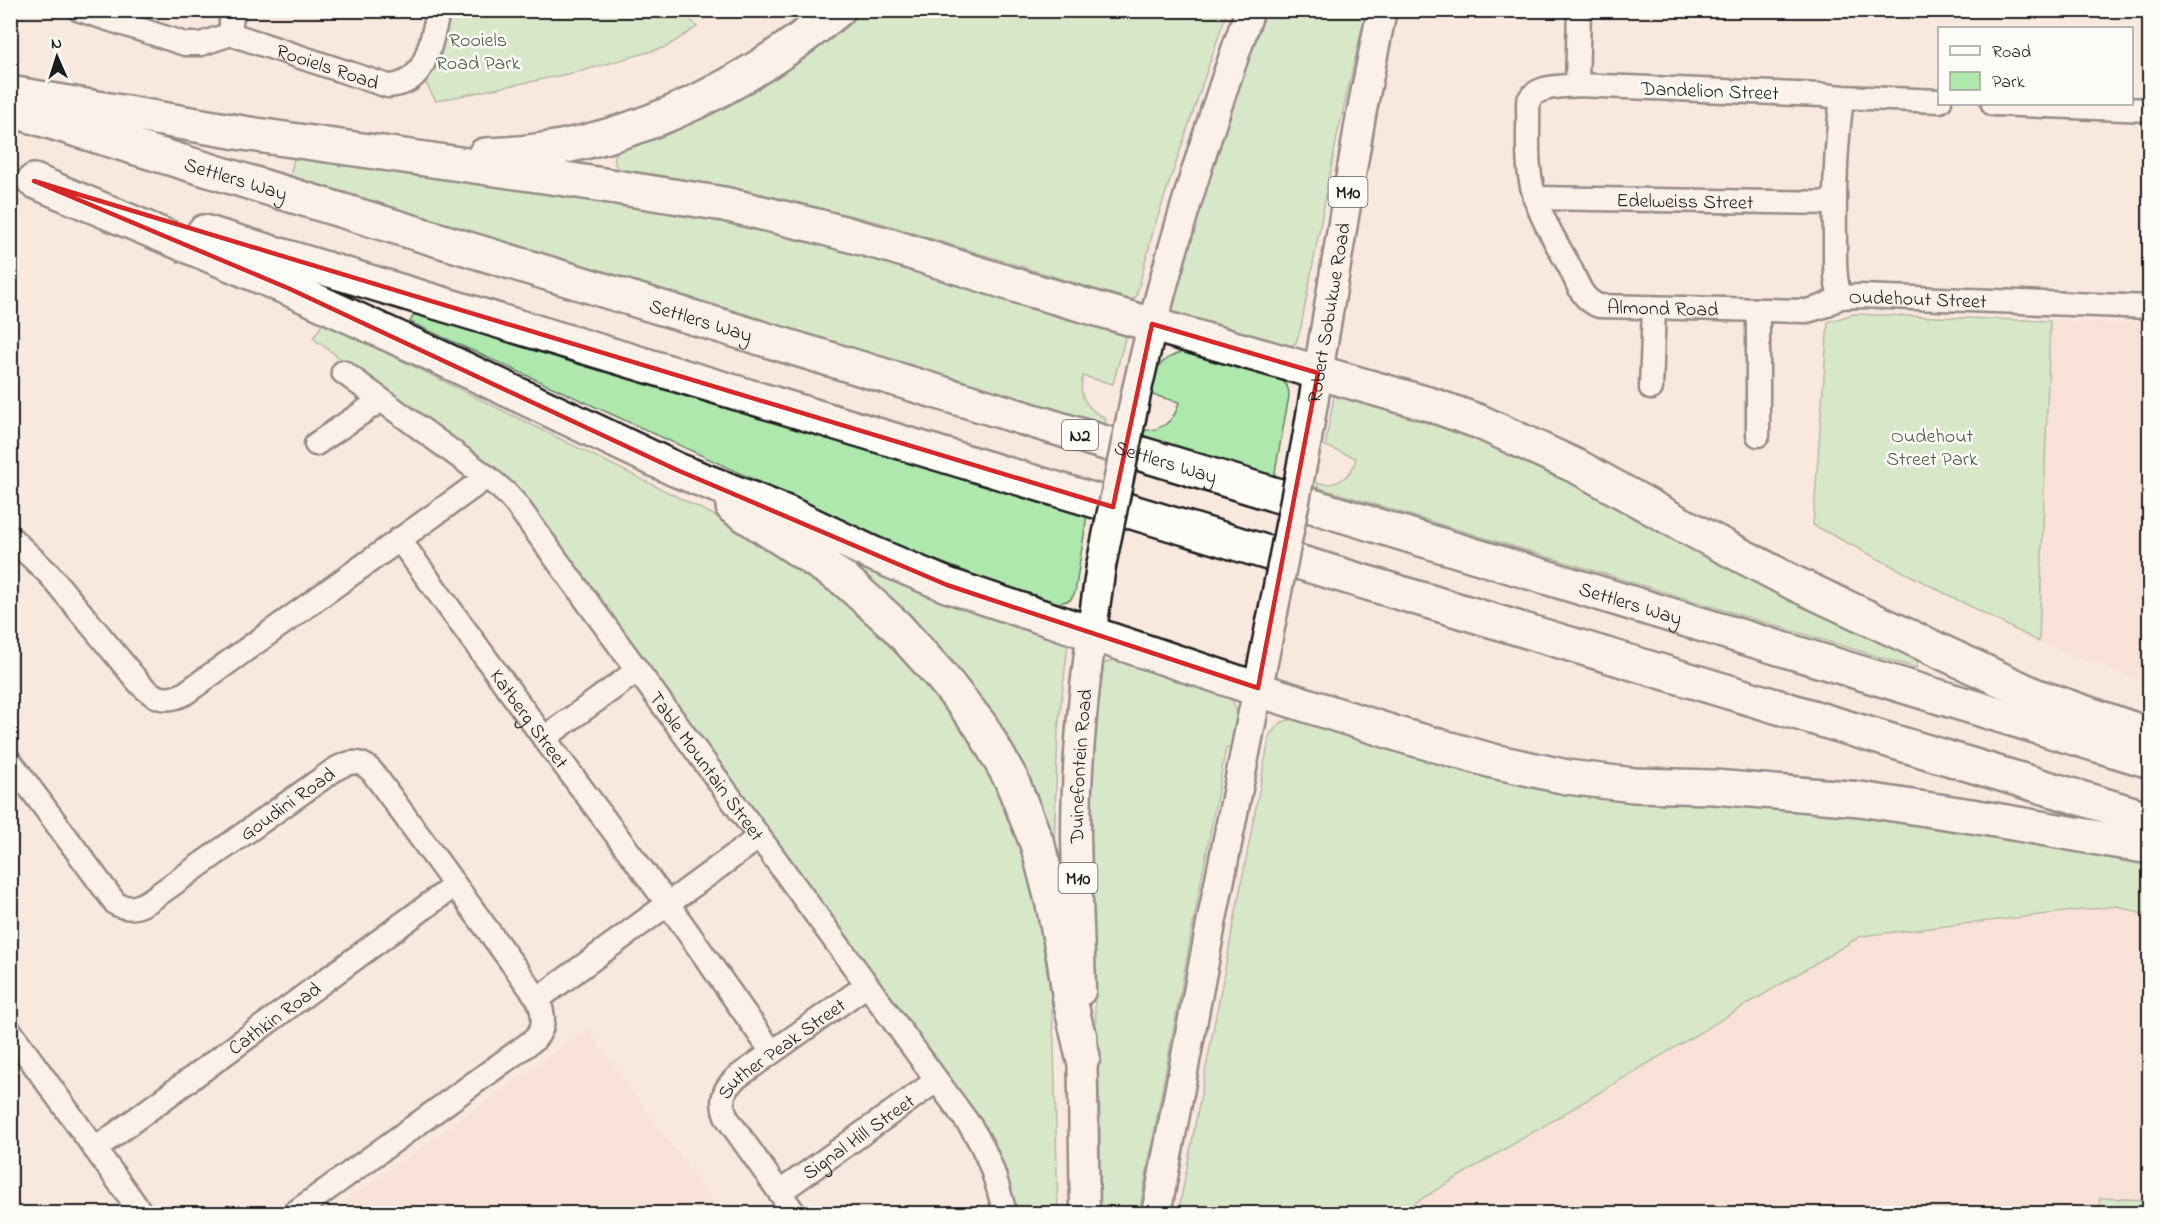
<svg xmlns="http://www.w3.org/2000/svg" width="2160" height="1224" font-family="'Indie Flower',sans-serif">
	<rect width="100%" height="100%" fill="#f9e8de"/>
	<filter id="ink" filterUnits="userSpaceOnUse"><feTurbulence type="fractalNoise" baseFrequency=".0167" numOctaves="2"/><feDisplacementMap in="SourceGraphic" scale="12" xChannelSelector="R" yChannelSelector="G"/><feConvolveMatrix kernelMatrix="1 2 1 2 8 2 1 2 1" color-interpolation-filters="sRGB"/></filter>
	<g filter="url(#ink)">
		<!-- built -->
		<g fill="#f7dacd">
			<polygon points="2050,321 2149,324 2149,684 2039,642"/>
			<polygon points="2117,906 2149,916 2149,1213 1398,1214 1861,936"/>
			<polygon points="587,1029 721,1213 329,1213 390,1170"/>
		</g>
		<!-- green -->
		<g fill="#aee8ad" stroke="#658264" stroke-width="1.5">
			<polygon points="448,11 683,11 697,27 666,47 582,71 436,101 425,82"/>
			<path d="M856 11H1227L1154 228 1136 297 1130 300 878 222 772 197 624 175C614 168 612 159 618 149L768 78Z"/>
			<polygon points="1263,11 1366,11 1337,137 1301,327 1296,343 1288,348 1172,313 1170,311 1179,266"/>
			<path d="M295 153 767 226 1045 312 1115 328 1126 335 1113 384 1083 376C1077 396 1088 411 1106 418L1105 424 290 177Z"/>
			<polygon points="416,311 1087,515 1075,593 1070,600 1059,603 1034,597 908,550 410,322"/>
			<polygon points="1853,314 2050,321 2039,642 1813,525 1828,322"/>
			<polygon points="324,322 736,526 866,614 956,715 992,777 1018,834 1036,905 1051,995 1054,1045 1058,1213 1013,1213 1010,1196 521,494 313,338"/>
			<path d="M1183 352H1192C1213 358 1269 370 1284 382 1288 386 1289 391 1289 396L1274 477 1139 435 1140 430C1160 432 1175 422 1179 402L1149 394C1154 371 1158 359 1183 352Z"/>
			<path d="M1335 391 1459 428 1555 470 1818 613 1918 660 1916 668 1317 487 1318 483C1337 487 1352 477 1356 458L1325 446Z"/>
			<polygon points="838,556 958,605 1068,644 1058,730 1054,843 837,557"/>
			<path d="M1117 659 1229 697C1243 711 1235 731 1232 749L1226 748 1139 1213 1100 1214V1114L1088 859V813L1100 670 1105 663Z"/>
			<polygon points="1296,718 1820,808 2149,860 2149,916 2117,906 1861,936 1398,1213 1178,1214 1270,734 1282,722"/>
			<polygon points="2100,1198 2149,1200 2149,1213 2099,1213"/>
		</g>
		<g fill="none" stroke-linecap="round" stroke-linejoin="round">
			<!-- minor casing -->
			<g stroke="#1c1c1c" stroke-width="27">
				<g id="minor">
					<polyline points="80,10 185,44 201,44 231,34"/>
					<path id="s1" d="M231 34 388 86C428 85 430 41 439 10"/>
					<polyline points="231,34 231,21 234,10"/>
					<polyline points="1577,85 1579,10"/>
					<path id="s2" d="M1940 101 1842 97 1822 95 1577 85C1561 87 1535 85 1528 102 1529 126 1526 152 1530 176 1535 209 1552 235 1568 264 1577 280 1580 299 1599 306L1807 311 1824 306 1840 297 1861 296 2150 307"/>
					<polyline points="1993,104 2150,110"/>
					<path id="s3" d="M1535 198 1834 203"/>
					<path d="M1840 297C1834 277 1835 257 1835 237 1834 190 1836 144 1842 97"/>
					<path id="s4" d="M343 372 487 477 506 493 516 504 971 1127C989 1154 997 1182 1005 1214"/>
					<polyline points="1651,388 1654,308"/>
					<polyline points="1758,435 1758,310"/>
					<polyline points="316,444 381,400"/>
					<path d="M10 537 49 574 140 684C154 698 165 703 184 694L487 477"/>
					<path id="s5" d="M399 539 544 738 668 904 772 1052"/>
					<polyline points="544,738 637,671"/>
					<path id="s6" d="M10 761 116 904C130 911 140 907 152 899L334 770C350 760 362 759 374 774L538 999C544 1014 546 1026 535 1039L293 1214"/>
					<polyline points="538,999 758,838"/>
					<polyline points="10,1031 142,1214"/>
					<path id="s7" d="M95 1149 454 886"/>
					<path id="s8" d="M780 1192 936 1081"/>
					<path id="s9" d="M795 1214 727 1118C720 1102 722 1090 736 1078L867 985"/>
				</g>
			</g>
			<!-- major casing -->
			<g stroke="#1c1c1c" stroke-width="33">
				<g id="major">
					<path d="M1136 394C1165 263 1205 137 1250 10"/>
					<path id="s10" d="M1307 439 1361 115 1382 10"/>
					<path id="s11" d="M1081 991C1080 939 1077 887 1076 835 1076 745 1088 655 1101 566"/>
					<polyline points="1082,1035 1085,1214"/>
					<polyline points="1156,1214 1212,919 1273,612"/>
				</g>
			</g>
			<!-- highway casing -->
			<g stroke="#1c1c1c" stroke-width="38">
				<g id="highway">
					<polyline points="10,93 243,133 565,179 724,204 817,226 891,246 1024,288 1432,405 1480,422 1580,468 1683,525 1796,584 2034,695 2150,735"/>
					<path id="s12" d="M15 111 2150 761"/>
					<path d="M485 155C617 152 738 92 838 10"/>
					<polyline points="34,181 290,289 439,357 677,470 787,513 869,552 947,585 1275,695 1407,737 1493,761 1567,777 1634,785 1714,787 1860,799 1978,817 2150,847"/>
					<polyline points="204,232 2150,819"/>
					<polyline points="733,507 845,580 896,626 941,676 981,726 1011,779 1038,846 1053,904 1064,958 1070,1000 1083,1057"/>
				</g>
			</g>
			<!-- minor -->
			<use href="#minor" stroke="#fdfcf7" stroke-width="22"/>
			<!-- major -->
			<use href="#major" stroke="#fdfcf7" stroke-width="28"/>
			<!-- highway -->
			<use href="#highway" stroke="#fdfcf7" stroke-width="33"/>
			<!-- major-bridge casing -->
			<g stroke="#1c1c1c" stroke-width="33" stroke-linecap="butt">
				<g id="major-bridge">
					<polyline points="1101,566 1136,394"/>
					<polyline points="1273,612 1307,439"/>
				</g>
			</g>
			<!-- major-bridge -->
			<use href="#major-bridge" stroke="#fdfcf7" stroke-width="28"/>
		</g>
	</g>
	<!-- marked area -->
	<path d="M0 0H2160V1224H0ZM34 181 1113 507 1152 324 1318 373 1258 688 947 585 677 470 290 289Z" fill="#f9e8de" fill-opacity=".55" fill-rule="evenodd"/>
	<path fill="none" stroke="#d62828" stroke-width="4.5" stroke-linejoin="round" d="M34 181 1113 507 1152 324 1318 373 1258 688 947 585 677 470 290 289Z"/>
	<g text-anchor="middle" stroke-width="5" stroke-linejoin="round" paint-order="stroke">
		<!-- shield labels -->
		<g fill="#fdfcf7" stroke="#605f5e" stroke-width="1.5">
			<rect x="1328.5" y="177" width="39" height="30" rx="4.5"/>
			<rect x="1062" y="420" width="36" height="30" rx="4.5"/>
			<rect x="1058.5" y="863" width="39" height="30" rx="4.5"/>
		</g>
		<g font-size="18" font-weight="bold" fill="#1c1c1c">
			<text x="1348" y="198">M10</text>
			<text x="1080" y="441">N2</text>
			<text x="1078" y="884">M10</text>
		</g>
		<!-- park labels -->
		<g font-size="20" fill="#485948" stroke="#fdfcf7">
			<text x="478" y="46">Rooiels<tspan x="478" dy="23">Road Park</tspan></text>
			<text x="1932" y="442">Oudehout<tspan x="1932" dy="23">Street Park</tspan></text>
		</g>
		<!-- street labels -->
		<g font-size="20" fill="#1c1c1c" stroke="#fdfcf7">
			<text dy="7" stroke="none"><textPath href="#s1" startOffset="102">Rooiels Road</textPath></text>
			<text transform="translate(1710 90) rotate(2)" y="7">Dandelion Street</text>
			<text dy="7" stroke="none"><textPath href="#s12" startOffset="231">Settlers Way</textPath></text>
			<text dy="7" stroke="none"><textPath href="#s3" startOffset="150">Edelweiss Street</textPath></text>
			<text dy="7" stroke="none"><textPath href="#s2" startOffset="964">Oudehout Street</textPath></text>
			<text dy="7" stroke="none"><textPath href="#s2" startOffset="706">Almond Road</textPath></text>
			<text dy="7" stroke="none"><textPath href="#s10" startOffset="128">Robert Sobukwe Road</textPath></text>
			<text dy="7" stroke="none"><textPath href="#s12" startOffset="717">Settlers Way</textPath></text>
			<text dy="7" stroke="none"><textPath href="#s12" startOffset="1203">Settlers Way</textPath></text>
			<text dy="7" stroke="none"><textPath href="#s12" startOffset="1689">Settlers Way</textPath></text>
			<text dy="7" stroke="none"><textPath href="#s5" startOffset="222">Katberg Street</textPath></text>
			<text dy="7" stroke="none"><textPath href="#s4" startOffset="542">Table Mountain Street</textPath></text>
			<text dy="7" stroke="none"><textPath href="#s11" startOffset="225">Duinefontein Road</textPath></text>
			<text dy="7" stroke="none"><textPath href="#s6" startOffset="382">Goudini Road</textPath></text>
			<text dy="7" stroke="none"><textPath href="#s7" startOffset="222">Cathkin Road</textPath></text>
			<text dy="7" stroke="none"><textPath href="#s9" startOffset="216">Suther Peak Street</textPath></text>
			<text dy="7" stroke="none"><textPath href="#s8" startOffset="96">Signal Hill Street</textPath></text>
		</g>
	</g>
	<!-- margin -->
	<rect width="2160" height="1224" fill="none" stroke="#fdfcf7" stroke-width="36"/>
	<rect x="18" y="18" width="2124" height="1188" fill="none" stroke="#1c1c1c" stroke-width="2" filter="url(#ink)"/>
	<!-- legend -->
	<rect x="1938" y="27" width="195" height="78" fill="#fdfcf7" stroke="#a3a29f" stroke-width="1.5"/>
	<rect x="1950" y="46" width="30" height="9" fill="#fdfcf7" stroke="#a3a29f" stroke-width="1.5"/>
	<text x="1992" y="57" font-size="18" fill="#1c1c1c">Road</text>
	<rect x="1950" y="72" width="30" height="18" fill="#aee8ad" stroke="#a3a29f" stroke-width="1.5"/>
	<text x="1992" y="87" font-size="18" fill="#1c1c1c">Park</text>
	<!-- north arrow -->
	<g transform="translate(57 57) rotate(357)" stroke="#fdfcf7" stroke-width="4.5" paint-order="stroke">
	<path d="M0-4.5L10 22L0 15L-10 22Z" fill="#1c1c1c"/>
	<text y="-9" font-size="16" font-weight="bold" text-anchor="middle" fill="#1c1c1c">N</text>
	</g>
</svg>
